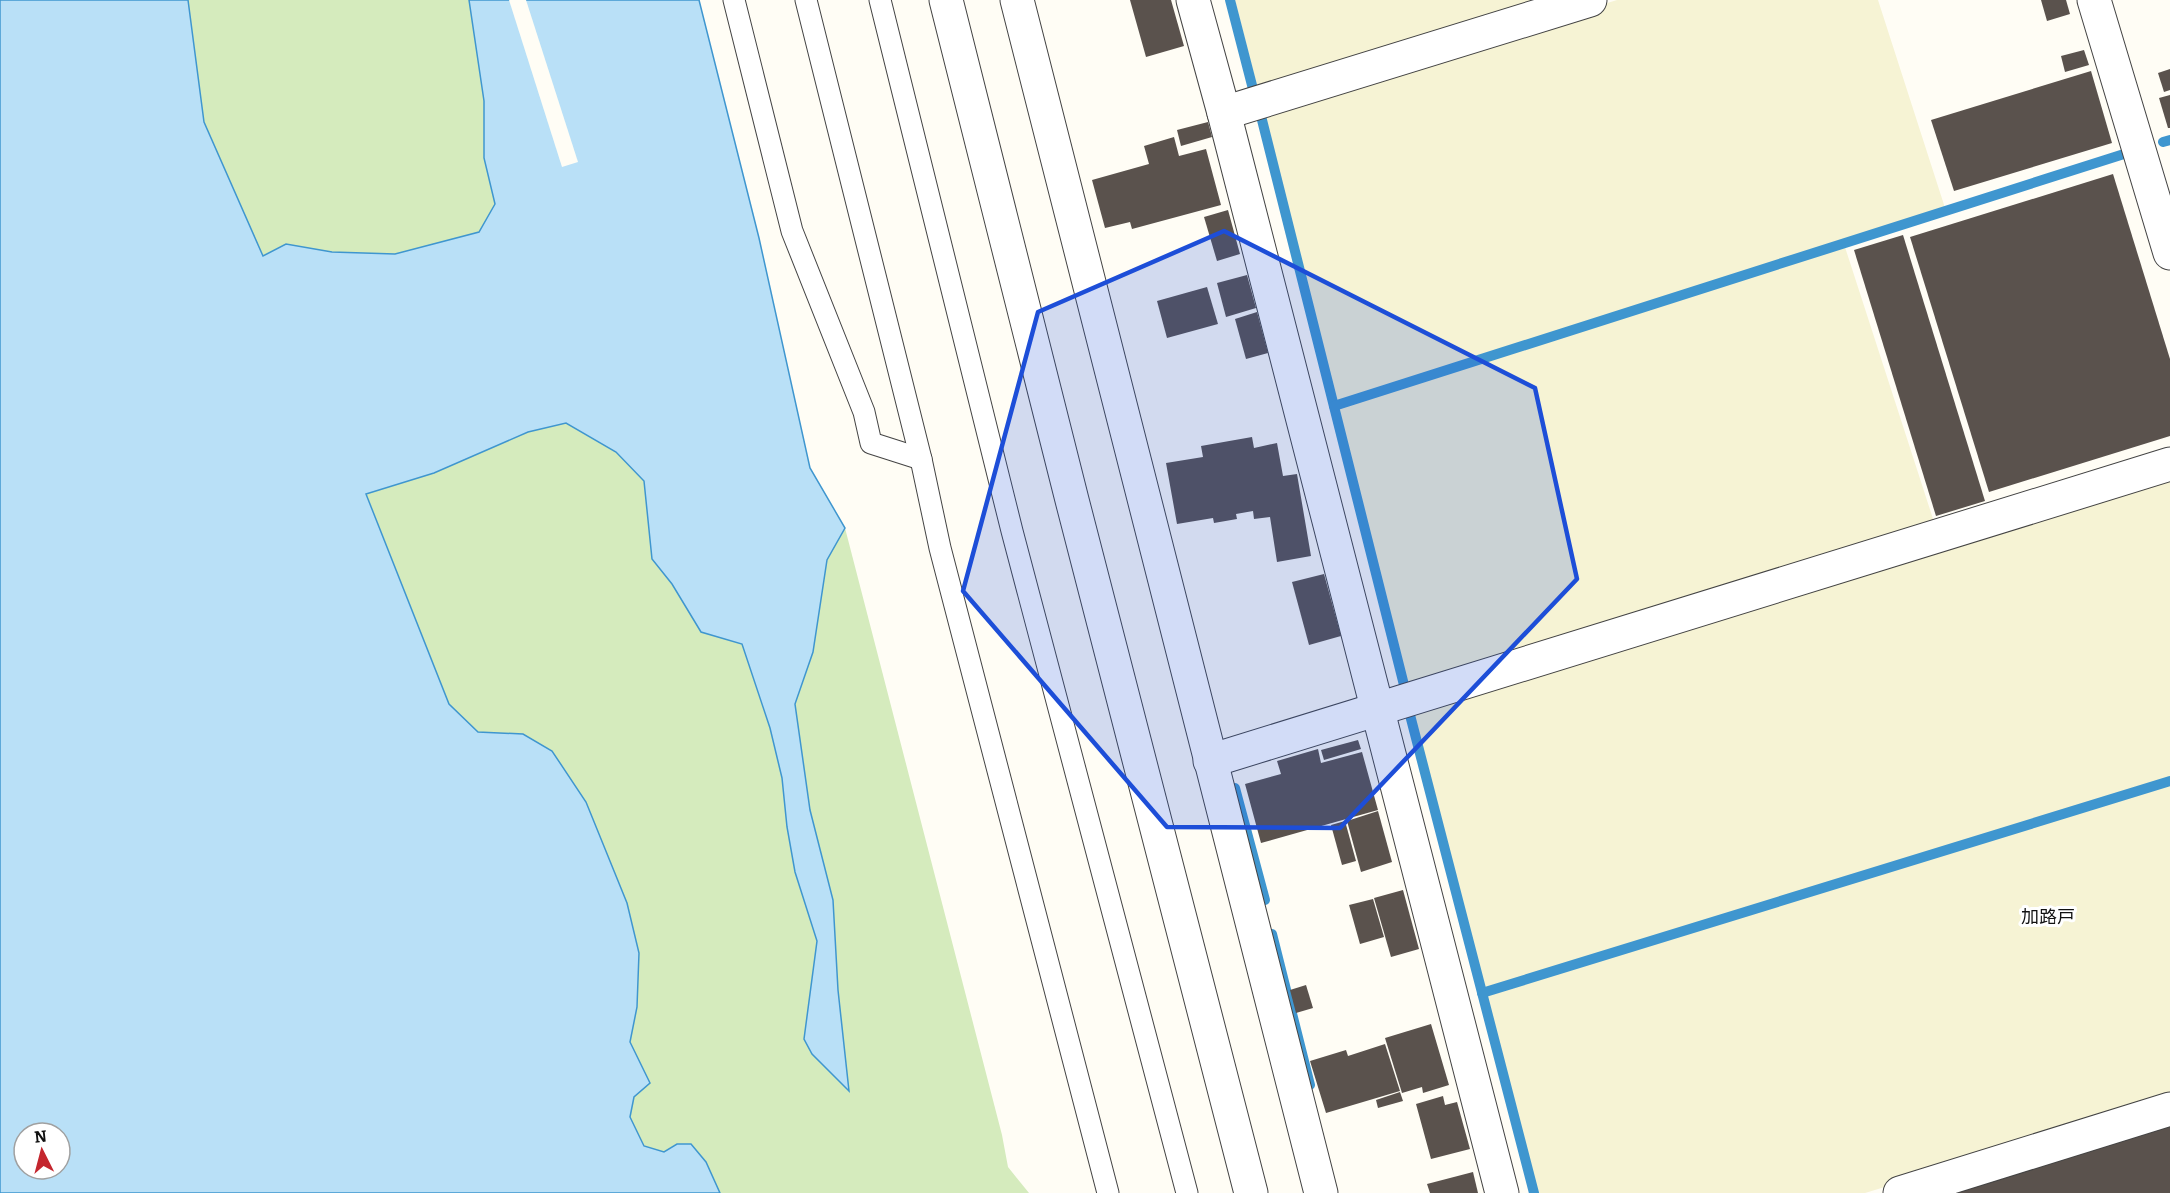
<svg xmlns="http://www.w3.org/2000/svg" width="2170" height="1193" font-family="Bitter,'Noto Sans JP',serif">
	<rect width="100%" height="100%" fill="#fffdf5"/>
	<!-- farmland -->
	<g fill="#f6f3d4">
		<polygon points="1235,0 1566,0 1259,94"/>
		<polygon points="1617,0 1878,0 1946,211 1844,244 1935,525 1405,689 1260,112"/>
		<polygon points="2170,478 2170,1100 1865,1193 1534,1193 1410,715"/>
	</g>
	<!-- green -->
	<g fill="#d5ebbd">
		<polygon points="151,0 528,0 565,214 283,303"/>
		<polygon points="759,238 810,468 845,528 1002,1135 1008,1167 1029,1193 667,1193 630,1117 478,732 449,704 366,493"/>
	</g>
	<!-- water -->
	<path fill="#b9e0f7" stroke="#3f96cf" stroke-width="1.5" fill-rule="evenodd" d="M0 0H188L204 122 263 256 286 244 332 252 395 254 479 232 495 204 484 158V101L469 0H699L759 238 810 468 845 528 827 560 813 652 795 704 810 810 833 900 838 990 849 1091 812 1054 804 1039 817 941 795 872 787 827 782 778 770 728 742 644 701 632 672 584 652 559 644 481 616 452 566 423 528 432 434 473 366 494 449 704 478 732 523 734 552 751 586 802 627 903 639 953 637 1007 630 1042 650 1083 634 1097 630 1117 644 1146 664 1152 677 1144H691L706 1162 720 1193H0ZM24 1133H60V1169H24Z"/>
	<!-- pier -->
	<polygon fill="#fffdf5" points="509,0 526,0 578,162 562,167"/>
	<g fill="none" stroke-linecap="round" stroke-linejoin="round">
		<!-- stream -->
		<g stroke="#3f96cf" stroke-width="10">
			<polyline points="1230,0 1254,93"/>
			<polyline points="1260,112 1405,689"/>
			<polyline points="2163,142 2170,140"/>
			<polyline points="1334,406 2124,154"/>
			<polyline points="1410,715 1534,1193"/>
			<polyline points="1235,788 1265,900"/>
			<polyline points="1272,934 1310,1085"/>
			<polyline points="1482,993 2170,781"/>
		</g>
	</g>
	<!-- building -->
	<g fill="#5a524d">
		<polygon points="1130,0 1171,0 1184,46 1146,57"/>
		<polygon points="2041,0 2066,0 2070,14 2047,21"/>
		<polygon points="2084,50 2089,65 2065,72 2061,56"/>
		<polygon points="2170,69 2170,90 2164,92 2158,73"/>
		<polygon points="2091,71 2112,143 1954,191 1931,120"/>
		<polygon points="2170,95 2170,128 2168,128 2159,98"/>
		<polygon points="1208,122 1212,137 1181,146 1177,130"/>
		<polygon points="1174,137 1179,156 1206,149 1221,205 1132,229 1130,222 1105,228 1092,180 1149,164 1144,146"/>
		<polygon points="2113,174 2170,359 2170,436 1989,492 1910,237"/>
		<polygon points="1228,210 1240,254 1217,261 1204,217"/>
		<polygon points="1903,235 1985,501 1936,516 1854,250"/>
		<polygon points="1247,275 1256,308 1226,317 1217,283"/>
		<polygon points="1207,287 1218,324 1167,338 1157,301"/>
		<polygon points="1257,312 1268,353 1246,359 1235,319"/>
		<polygon points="1252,437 1254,448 1277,443 1283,476 1297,474 1311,556 1277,562 1270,517 1254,519 1253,511 1236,514 1237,519 1214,523 1213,518 1177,524 1166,463 1203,457 1201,446"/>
		<polygon points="1324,574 1341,636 1309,645 1292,582"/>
		<polygon points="1358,740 1361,749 1324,760 1321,750"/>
		<polygon points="1318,749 1321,763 1362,752 1378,810 1261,843 1245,784 1281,774 1277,761"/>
		<polygon points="1378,811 1392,862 1361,872 1347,821"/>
		<polygon points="1345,821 1356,861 1342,865 1331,825"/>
		<polygon points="1403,890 1419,949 1391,957 1374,898"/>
		<polygon points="1373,899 1384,937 1360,944 1349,905"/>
		<polygon points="1306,985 1313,1008 1296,1013 1290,990"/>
		<polygon points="1431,1024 1449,1085 1423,1093 1422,1087 1402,1093 1385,1038"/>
		<polygon points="1385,1044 1400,1091 1326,1113 1310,1061 1346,1050 1348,1056"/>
		<polygon points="1400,1092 1403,1101 1378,1108 1376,1100"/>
		<polygon points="1443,1096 1445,1105 1457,1102 1470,1149 1431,1159 1416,1104"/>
		<polygon points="2170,1122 2170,1193 1950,1193"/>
		<polygon points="1473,1172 1478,1193 1430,1193 1427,1184"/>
	</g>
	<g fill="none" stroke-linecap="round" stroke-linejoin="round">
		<!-- service casing -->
		<g stroke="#444" stroke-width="23">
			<g id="service">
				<polyline points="734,0 792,231 864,412 871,443 921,459"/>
				<polyline points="806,0 921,459 940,548 1108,1193"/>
				<polyline points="880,0 1012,531 1187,1193"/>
			</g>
		</g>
		<!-- minor casing -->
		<g stroke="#444" stroke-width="35">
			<g id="minor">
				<polyline points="1017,0 1321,1193"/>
				<polyline points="1193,0 1224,113 1502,1193"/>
				<polyline points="1224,113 1590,0"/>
				<polyline points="1210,761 2170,464"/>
				<polyline points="1900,1193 2170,1109"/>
			</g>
		</g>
		<!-- tertiary casing -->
		<g stroke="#444" stroke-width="35">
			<g id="tertiary">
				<polyline points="946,0 1072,500 1251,1193"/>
				<polyline points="2094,0 2170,253"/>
			</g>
		</g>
		<!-- service -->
		<use href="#service" stroke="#fff" stroke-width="21"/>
		<!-- minor -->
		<use href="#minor" stroke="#fff" stroke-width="33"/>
		<!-- tertiary -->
		<use href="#tertiary" stroke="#fff" stroke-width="33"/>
	</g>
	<!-- marked area -->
	<path fill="#1d4ed8" fill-opacity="0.2" stroke="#1d4ed8" stroke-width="4.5" stroke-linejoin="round" d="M1224 231 1535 388 1577 579 1340 828 1167 827 963 591 1038 312Z"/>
	<g text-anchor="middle" stroke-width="6" stroke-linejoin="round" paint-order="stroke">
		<!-- neighbourhood labels -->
		<g font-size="18" fill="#111" stroke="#fff">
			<text x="2048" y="923">加路戸</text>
		</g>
	</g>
	<!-- north arrow -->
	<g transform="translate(42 1151) rotate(354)"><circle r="28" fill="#ffffff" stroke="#a0a0a0" stroke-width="1.5"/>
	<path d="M0-4.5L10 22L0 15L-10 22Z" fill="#c4262e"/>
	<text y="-9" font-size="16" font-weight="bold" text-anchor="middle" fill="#111111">N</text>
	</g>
</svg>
